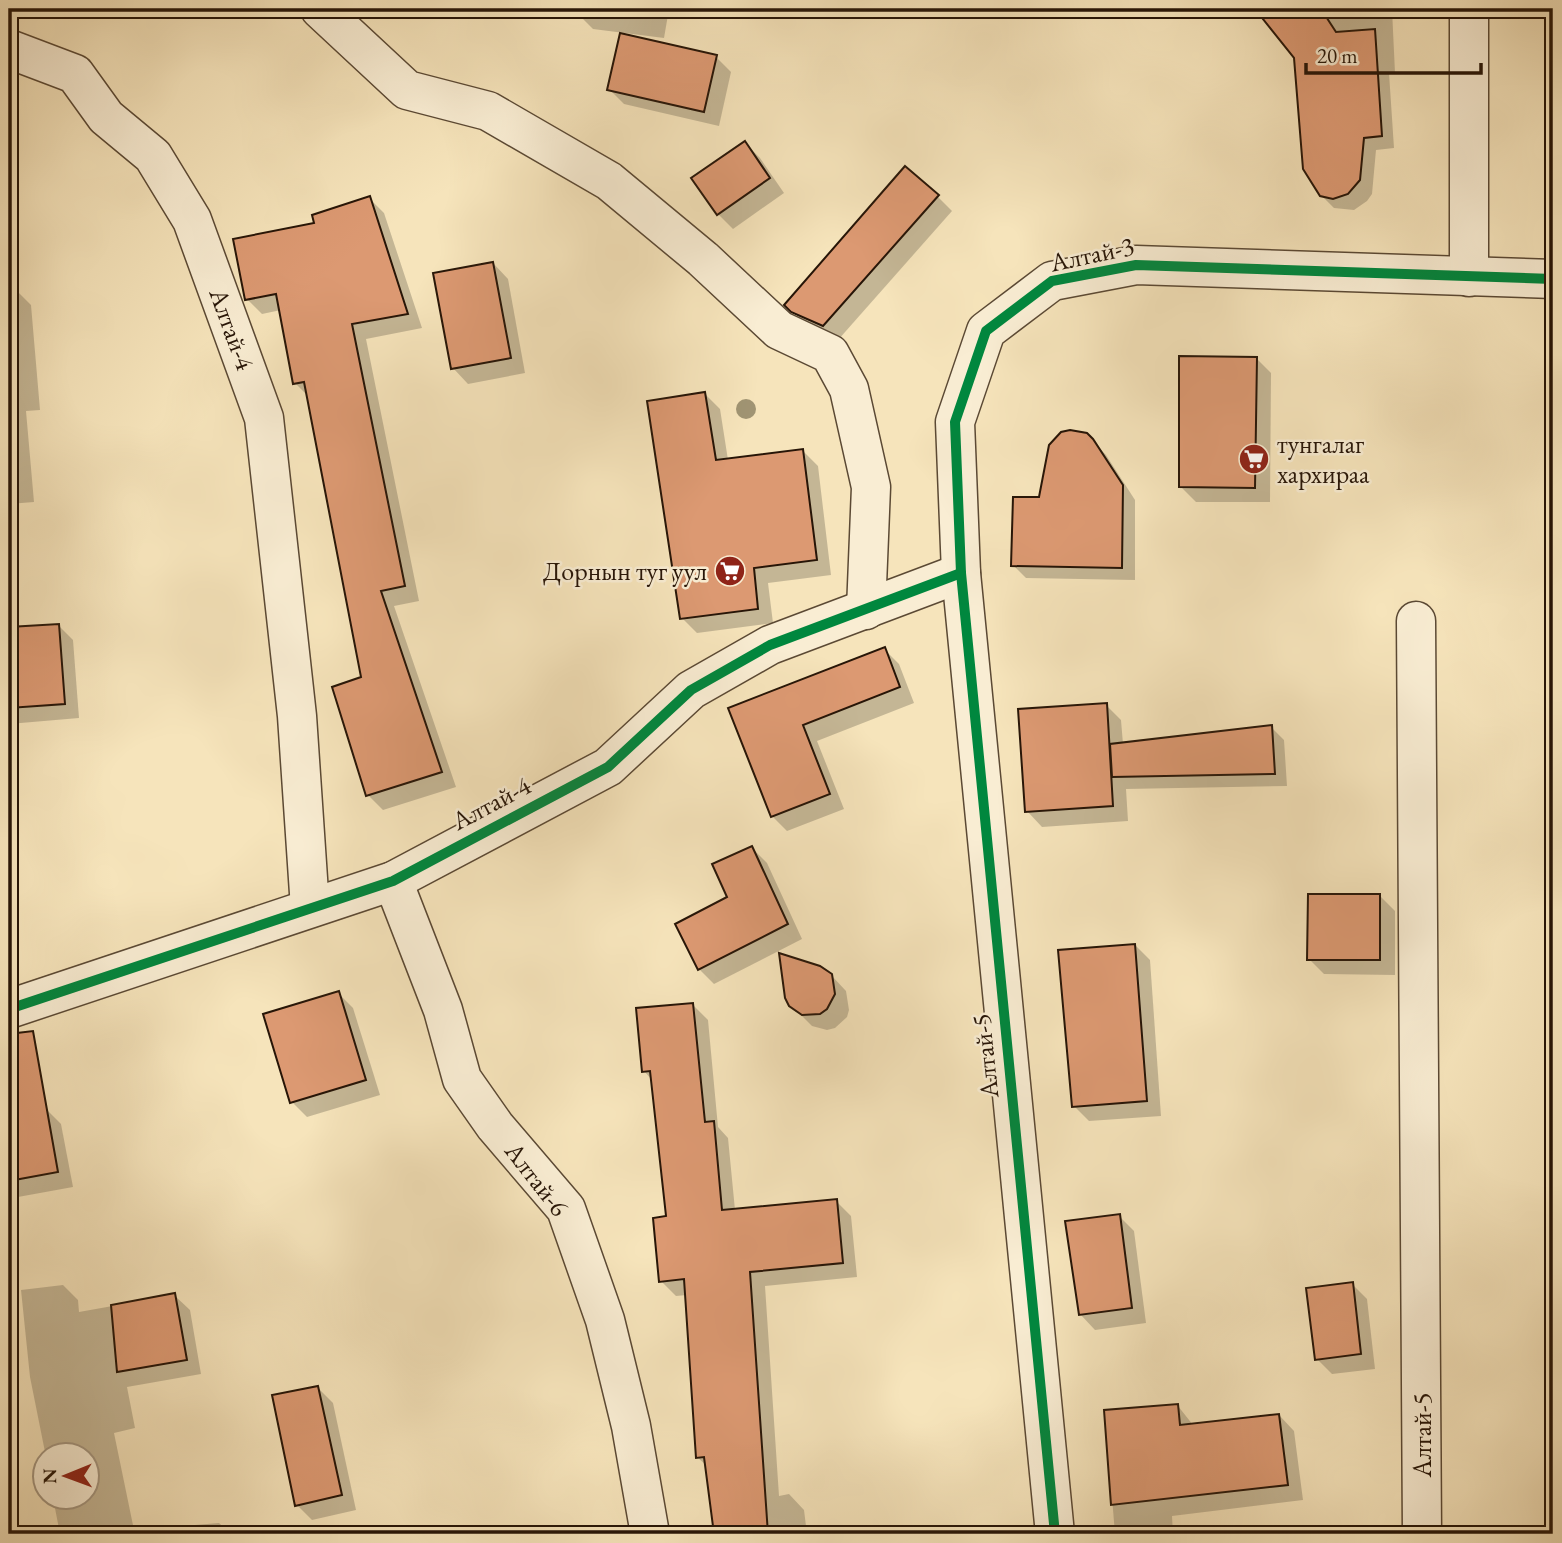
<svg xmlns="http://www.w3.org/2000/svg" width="1562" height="1543" font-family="'EB Garamond',serif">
	<rect width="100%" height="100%" fill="#f6e4bb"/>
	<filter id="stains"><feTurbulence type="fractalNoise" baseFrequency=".00286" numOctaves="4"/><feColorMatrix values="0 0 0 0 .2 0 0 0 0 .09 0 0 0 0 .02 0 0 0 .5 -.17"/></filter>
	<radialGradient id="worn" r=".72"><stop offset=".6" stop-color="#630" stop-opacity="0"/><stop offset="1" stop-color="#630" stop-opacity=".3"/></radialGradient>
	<!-- shadow -->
	<g fill="#0003">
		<polygon points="579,9 669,9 664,38 593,29 578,14"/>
		<polygon points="850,9 894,9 893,15"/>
		<polygon points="1290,9 1392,9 1395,73 1389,73 1394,148 1376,150 1372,194 1367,201 1354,210 1334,208 1321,195 1295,58 1292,53"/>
		<polygon points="716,57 731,72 719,126 624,104 609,89"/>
		<polygon points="745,143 760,158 784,193 733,229 718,214"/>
		<polygon points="937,196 952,211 838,340 801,320 787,305"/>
		<polygon points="369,198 384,213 422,328 366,339 419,601 394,606 456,787 383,810 368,795 334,688 363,678 308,396 295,383 281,310 262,314 247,299 316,224"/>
		<polygon points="493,263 508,279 525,373 468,384 453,368"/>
		<polygon points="16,290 31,305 40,410 26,411 34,502 9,504 9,291"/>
		<polygon points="1256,358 1271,373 1270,502 1196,502 1180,486"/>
		<polygon points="705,394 720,409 728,460 803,451 818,466 831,575 768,583 773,623 697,633 682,618"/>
		<polygon points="1092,440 1106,455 1135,500 1135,580 1026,578 1013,565 1040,499"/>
		<polygon points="58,625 73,640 79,718 9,724 9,629"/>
		<polygon points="884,649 899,664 914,703 817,741 844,809 787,831 772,816 730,709"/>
		<polygon points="1106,705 1121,720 1123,744 1271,727 1284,740 1287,786 1126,789 1128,821 1042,827 1027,811"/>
		<polygon points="752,848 767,863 802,939 714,984 699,969"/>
		<polygon points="1380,896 1395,911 1395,975 1324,974 1309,959"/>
		<polygon points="1135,945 1150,960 1161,1116 1089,1121 1074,1106"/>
		<polygon points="831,975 846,991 849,1010 847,1017 835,1028 827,1030 812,1026 796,1010"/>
		<polygon points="338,993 353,1008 380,1095 307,1117 292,1102"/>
		<polygon points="693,1005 708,1020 718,1127 728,1138 735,1210 836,1201 851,1216 857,1277 765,1286 779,1496 789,1494 804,1510 807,1534 716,1534 707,1466 697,1457 687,1295 676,1296 661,1281 667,1218 652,1080 644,1071"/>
		<polygon points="46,1109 61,1124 73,1187 18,1197 9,1188 9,1115"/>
		<polygon points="1119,1216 1134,1231 1146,1323 1095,1330 1080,1314"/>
		<polygon points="1352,1284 1367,1299 1375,1369 1332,1374 1317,1359"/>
		<polygon points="63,1285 78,1300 79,1312 174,1295 190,1310 201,1374 127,1387 135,1428 114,1433 134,1530 219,1523 231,1534 60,1534 53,1498 88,1498 88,1456 46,1457 30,1377 21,1290"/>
		<polygon points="318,1388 333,1403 356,1510 312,1520 297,1505"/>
		<polygon points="1178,1406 1193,1425 1279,1415 1294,1431 1303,1500 1172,1516 1173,1534 1115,1534 1105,1412"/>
	</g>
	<!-- building -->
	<g fill="#dc9972" stroke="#271507" stroke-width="2">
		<polygon points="1255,9 1321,9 1336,32 1375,29 1382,136 1364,138 1360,180 1348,194 1333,199 1320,196 1303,169 1294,58"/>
		<polygon points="620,33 717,55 704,112 607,90"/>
		<polygon points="745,141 770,178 717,215 691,178"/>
		<polygon points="905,166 939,195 823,326 791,312 784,305"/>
		<polygon points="370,196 408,314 352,324 405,586 381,591 442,772 366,796 332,687 361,677 304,382 293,384 276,294 245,300 233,239 314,223 312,215"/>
		<polygon points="493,262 511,358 451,369 433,273"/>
		<polygon points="1179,356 1257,357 1255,488 1179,487"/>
		<polygon points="705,392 716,460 803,449 817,560 754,568 758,609 680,619 647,401"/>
		<polygon points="1070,430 1087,433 1093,439 1123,485 1122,568 1011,566 1013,497 1039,497 1049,445 1061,432"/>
		<polygon points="59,624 65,704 9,708 9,627"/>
		<polygon points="885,647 900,687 803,725 830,794 771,817 728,708"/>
		<polygon points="1107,703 1113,806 1025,812 1018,709"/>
		<polygon points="1272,725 1275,774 1112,777 1110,744"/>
		<polygon points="752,846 788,924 698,970 675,924 727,897 712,864"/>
		<polygon points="1308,894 1380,894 1380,960 1307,960"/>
		<polygon points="1135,944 1147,1101 1072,1107 1058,950"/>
		<polygon points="779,953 820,966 832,974 835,994 827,1009 820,1014 802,1015 789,1006 785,998"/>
		<polygon points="339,991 366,1080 290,1103 263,1014"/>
		<polygon points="693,1003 705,1122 714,1121 722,1210 837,1199 843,1263 750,1272 768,1534 714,1534 704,1457 696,1458 684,1279 659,1282 653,1218 666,1216 650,1071 642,1072 636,1008"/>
		<polygon points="33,1031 58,1172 9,1181 9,1034"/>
		<polygon points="1120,1214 1132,1308 1079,1315 1065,1221"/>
		<polygon points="1353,1282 1361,1354 1315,1360 1306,1288"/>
		<polygon points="175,1293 187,1360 117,1372 111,1305"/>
		<polygon points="318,1386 342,1495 295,1506 272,1395"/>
		<polygon points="1178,1404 1180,1425 1279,1414 1288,1485 1111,1505 1104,1410"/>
	</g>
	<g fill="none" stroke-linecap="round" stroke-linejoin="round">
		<!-- street casing -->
		<g stroke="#5b4934" stroke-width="41">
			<g id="street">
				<polyline points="320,9 407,90 488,111 609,181 703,259 779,330 830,354 849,389 871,487 866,610"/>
				<polyline points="1469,9 1469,277"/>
				<polyline points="9,49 75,74 106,117 153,156 192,220 264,418 297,716 310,908"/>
				<polyline points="1416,621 1422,1534"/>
				<polyline points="393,881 443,1010 462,1079 495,1126 566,1209 605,1320 631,1426 650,1534"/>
				<polyline points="9,1009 393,881 608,767 691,690 770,645 961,573"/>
				<polyline points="1055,1534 961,573 955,422 986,331 1052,281 1136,265 1553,279"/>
			</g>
		</g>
		<!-- street -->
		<use href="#street" stroke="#f9edd3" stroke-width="38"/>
		<!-- cycleway casing -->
		<g stroke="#f9edd3" stroke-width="15">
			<g id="cycleway">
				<polyline points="9,1009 393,881 608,767 691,690 770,645 961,573"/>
				<polyline points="1055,1534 961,573 955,422 986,331 1052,281 1136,265 1553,279"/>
			</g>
		</g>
		<!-- cycleway -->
		<use href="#cycleway" stroke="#00873e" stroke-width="10"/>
	</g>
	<!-- trees -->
	<circle fill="#a09473" cx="746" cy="409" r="10"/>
	<!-- icons -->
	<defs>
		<g id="supermarket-disc" transform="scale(1.575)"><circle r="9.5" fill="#8f2418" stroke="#f9edd3"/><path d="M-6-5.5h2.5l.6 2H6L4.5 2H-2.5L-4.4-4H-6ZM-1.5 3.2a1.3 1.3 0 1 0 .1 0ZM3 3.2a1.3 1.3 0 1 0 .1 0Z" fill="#fff"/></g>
	</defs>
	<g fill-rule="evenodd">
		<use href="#supermarket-disc" x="1254" y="459"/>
		<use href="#supermarket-disc" x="730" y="571"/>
	</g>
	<g text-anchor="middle" stroke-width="5" stroke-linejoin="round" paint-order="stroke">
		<!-- street labels -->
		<g font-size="26" fill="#271507" stroke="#f9edd3">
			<text transform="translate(1092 254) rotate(-12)" y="9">Алтай-3</text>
			<text transform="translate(232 329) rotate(70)" y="9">Алтай-4</text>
			<text transform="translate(491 803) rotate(-28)" y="9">Алтай-4</text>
			<text transform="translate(985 1056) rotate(-96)" y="9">Алтай-5</text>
			<text transform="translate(537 1179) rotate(52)" y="9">Алтай-6</text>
			<text transform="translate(1422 1435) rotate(-90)" y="9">Алтай-5</text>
		</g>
		<!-- poi labels -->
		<g font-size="26" fill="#271507" stroke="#f9edd3" text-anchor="start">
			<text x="1277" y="453">тунгалаг<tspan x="1277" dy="30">хархираа</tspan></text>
			<text x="707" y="580" text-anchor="end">Дорнын туг уул</text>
		</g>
	</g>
	<!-- margin -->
	<rect width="1562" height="1543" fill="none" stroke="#f6e4bb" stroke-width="35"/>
	<rect x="10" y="10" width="1541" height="1522" fill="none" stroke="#271507" stroke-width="3.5"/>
	<rect x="18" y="18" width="1527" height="1508" fill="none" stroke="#271507" stroke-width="2"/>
	<!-- north arrow -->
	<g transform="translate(66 1476) rotate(269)"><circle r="33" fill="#f9edd3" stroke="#a59781" stroke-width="2"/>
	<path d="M0-5L12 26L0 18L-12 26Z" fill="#8f2418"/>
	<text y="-10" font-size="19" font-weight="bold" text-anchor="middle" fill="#271507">N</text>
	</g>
	<!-- scale -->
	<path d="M1306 63v10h175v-10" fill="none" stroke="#271507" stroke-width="3.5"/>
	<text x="1317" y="63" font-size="21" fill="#271507" stroke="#f9edd3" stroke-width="5" paint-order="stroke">20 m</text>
	<rect width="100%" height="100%" filter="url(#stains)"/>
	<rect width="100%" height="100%" fill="url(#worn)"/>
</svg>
